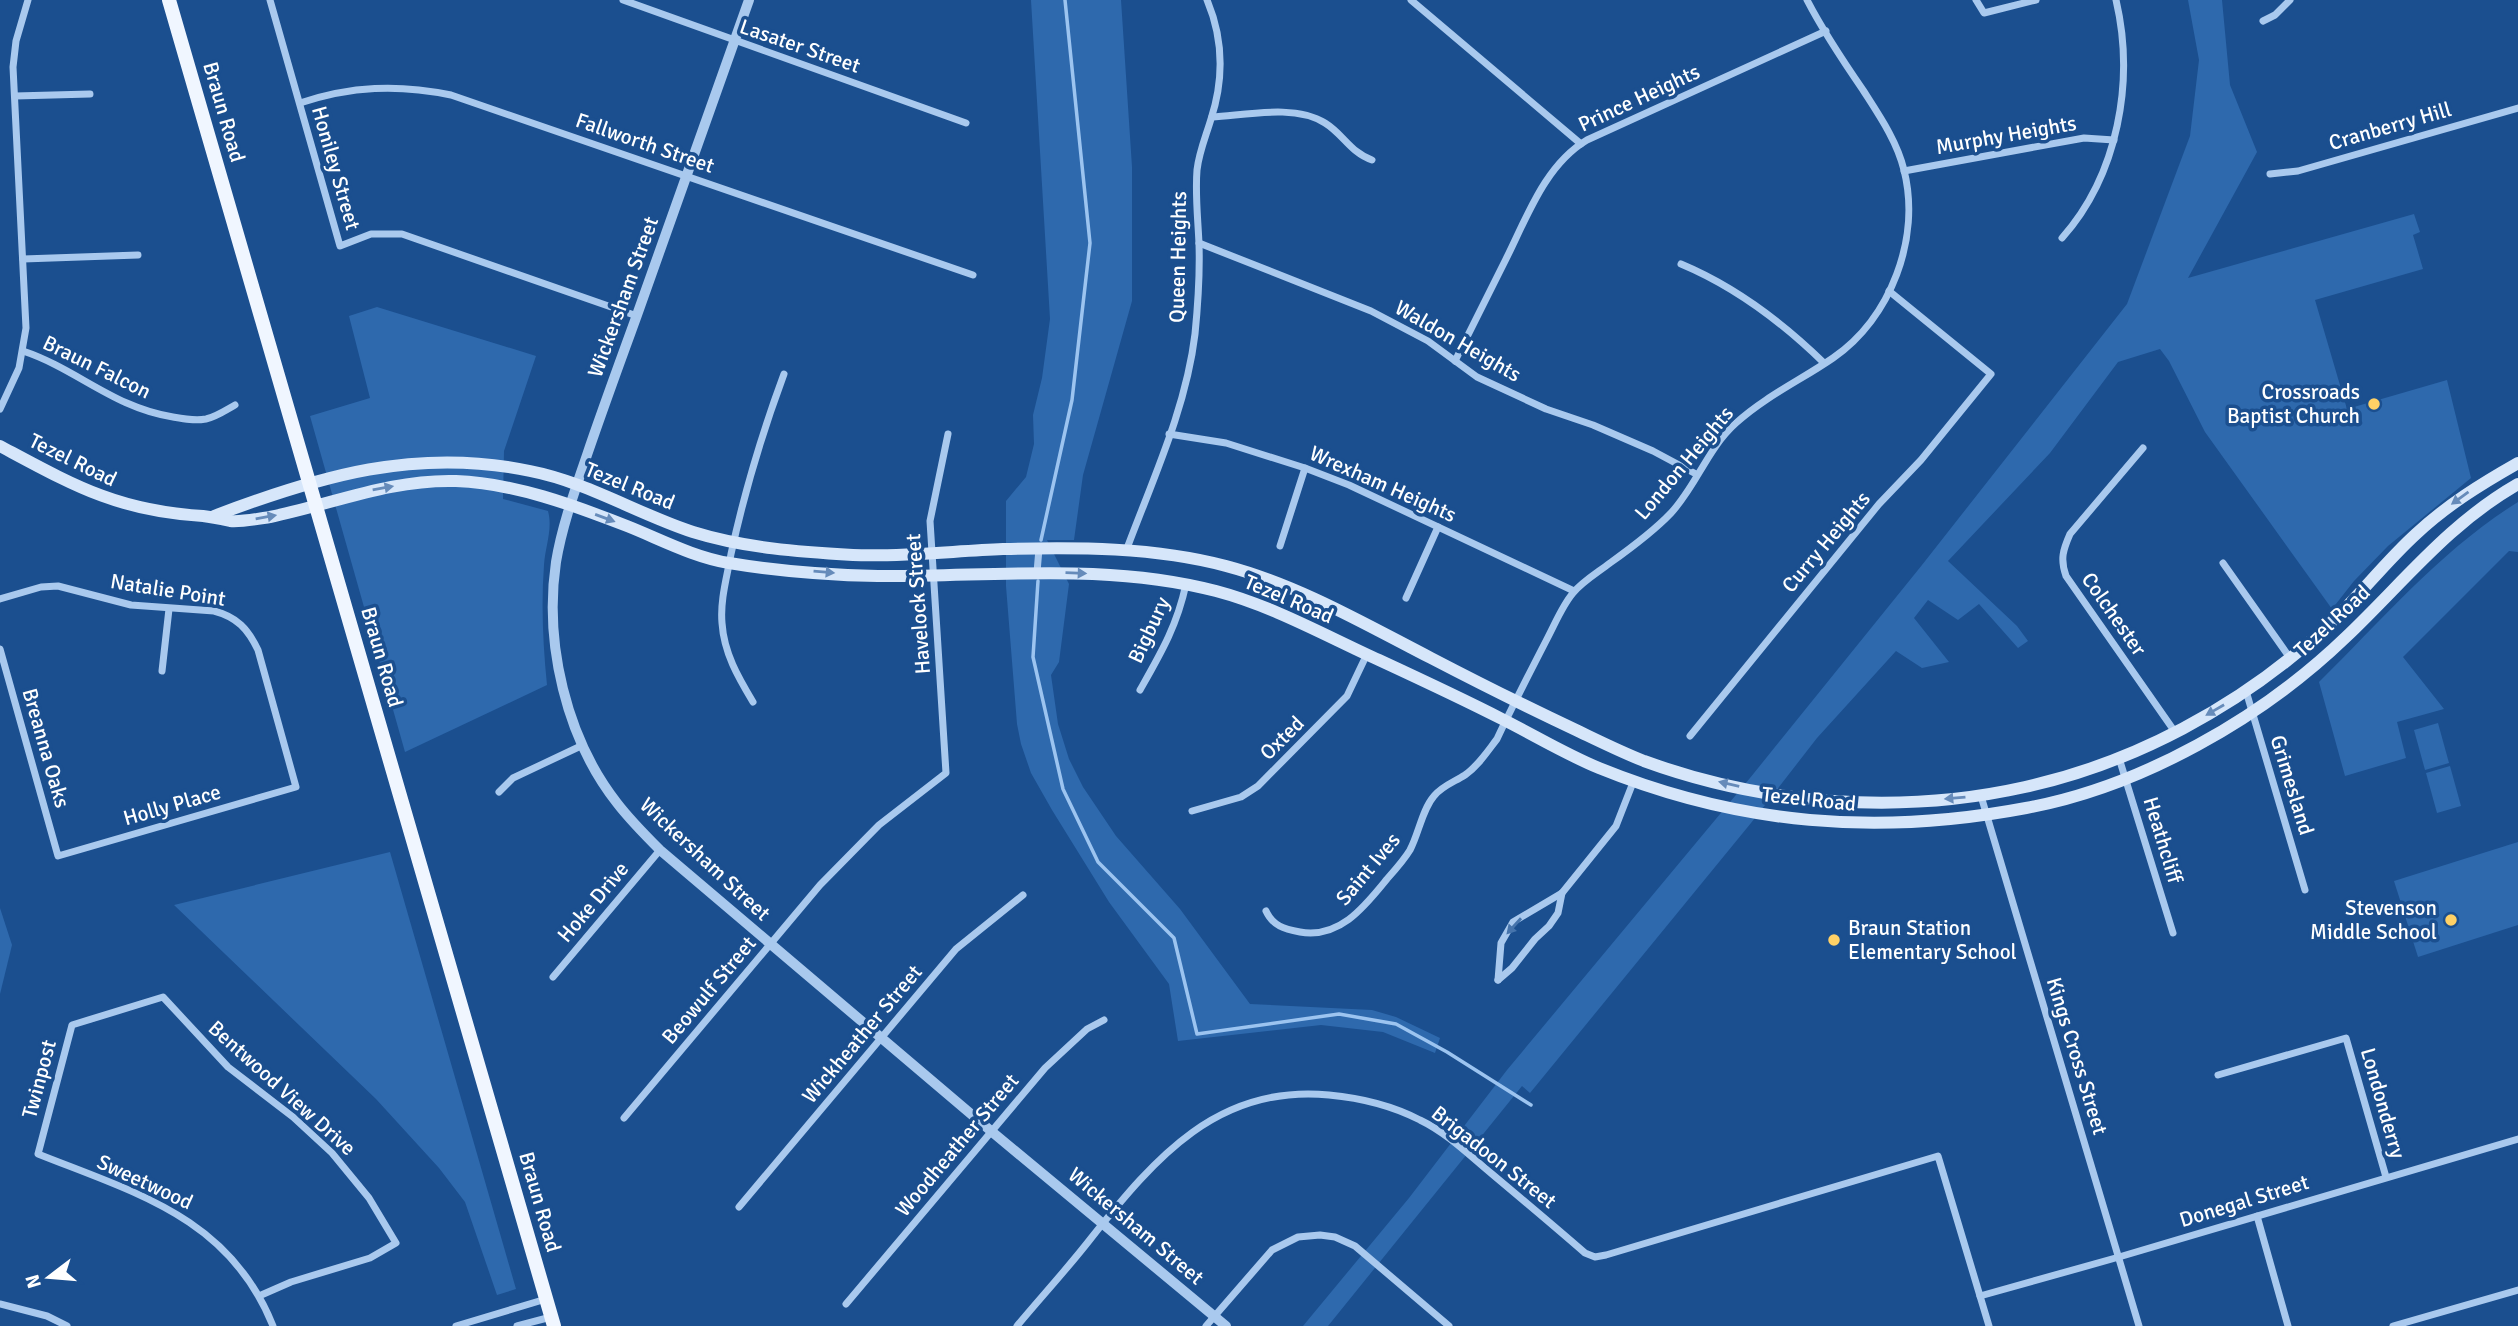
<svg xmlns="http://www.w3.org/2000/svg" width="2518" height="1326" font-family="Signika,sans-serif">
	<rect width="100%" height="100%" fill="#1b4f8f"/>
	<!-- green -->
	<g fill="#2e69ad">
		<polygon points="1031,0 1121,0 1132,167 1132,301 1083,475 1074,540 1047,540 1069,584 1059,662 1051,675 1058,724 1069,759 1083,787 1116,836 1180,909 1250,1004 1372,1010 1396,1017 1440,1038 1435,1053 1383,1032 1321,1025 1178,1041 1169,984 1109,902 1052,810 1031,773 1021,744 1017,724 1006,586 1006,501 1026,477 1034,444 1033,415 1042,378 1050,319"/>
		<polygon points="2188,0 2222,0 2230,85 2257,152 2188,278 2414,214 2420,232 2413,235 2423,269 2315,300 2347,409 2447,380 2471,478 2388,546 2354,581 2332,609 2205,432 2169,361 2160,349 2118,362 2050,453 1948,561 2017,626 2028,641 2018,648 1979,604 1958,620 1928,600 1914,618 1949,662 1922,668 1896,651 1817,738 1751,823 1530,1093 1522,1086 1328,1326 1303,1326 1409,1198 1507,1070 1750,778 1922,565 2127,304 2190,136 2199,60"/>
		<path d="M377 307 536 356 504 451 503 499 548 511C553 529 545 547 544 565 541 605 543 645 547 685L405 752 310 416 370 398 349 316Z"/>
		<path d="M2518 502V552L2509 551 2403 657 2444 709 2397 722 2406 758 2345 776 2319 682C2382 620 2442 549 2518 502Z"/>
		<polygon points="2438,723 2449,763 2425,770 2414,730"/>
		<polygon points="2450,766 2461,806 2437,813 2426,773"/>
		<polygon points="2518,842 2518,925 2418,957 2394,881"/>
		<polygon points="390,852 516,1289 497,1295 465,1202 439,1168 376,1099 174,905"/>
		<polygon points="0,908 12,945 0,994"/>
	</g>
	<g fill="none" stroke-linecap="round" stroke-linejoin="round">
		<!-- stream -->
		<g stroke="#9cc4f0" stroke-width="3.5">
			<polyline points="1041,540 1072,400 1090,243 1065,0"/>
			<polyline points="1038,581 1033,657 1063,789 1098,862 1174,938 1197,1034 1339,1014 1396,1024 1447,1052 1531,1105"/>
		</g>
		<!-- minor -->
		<g stroke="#a9c9ee" stroke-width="7">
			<polyline points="270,0 340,246 371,234 402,234 637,316"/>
			<polyline points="623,0 966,123"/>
			<polyline points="1411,0 1581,144"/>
			<polyline points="1976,0 1984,13 2036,0"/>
			<polyline points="2263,21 2275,15 2290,0"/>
			<polyline points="15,96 90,94"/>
			<path d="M300 103C351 86 398 84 451 95L973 275"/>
			<path d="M1212 117C1246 115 1295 104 1325 123 1343 134 1351 153 1372 160"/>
			<polyline points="1904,171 2084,138 2114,140"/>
			<polyline points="2270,174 2298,171 2518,108"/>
			<path d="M2062 238C2118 175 2135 81 2116 0"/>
			<polyline points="1199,243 1371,311 1428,341 1477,377 1546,409 1593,425 1653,451 1696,474"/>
			<polyline points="23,259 138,255"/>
			<path d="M1681 264C1736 287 1782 322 1824 363"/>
			<path d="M23 351C77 369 114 408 173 417 184 419 194 421 206 419 216 417 226 410 235 405"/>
			<path d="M1455 361C1472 327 1489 293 1506 259 1527 217 1545 165 1587 140L1826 31"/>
			<polyline points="0,409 19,368 26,328 13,67 16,41 28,0"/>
			<polyline points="1169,434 1226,443 1305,468 1349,485 1574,591"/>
			<path d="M2143 448 2070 534C2063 550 2060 559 2066 576L2175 732"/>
			<polyline points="1280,546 1305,468"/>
			<path d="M1126 551C1152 481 1186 409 1195 334 1198 304 1200 274 1199 244 1198 219 1195 195 1197 170 1199 152 1206 136 1211 119 1224 79 1223 38 1207 0"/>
			<polyline points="2223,563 2290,658"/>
			<polyline points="1037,572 1039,549"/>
			<polyline points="1406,598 1438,527"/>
			<path d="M0 599 41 587 58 586 131 605 214 611C237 617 248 629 258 650L296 787 58 856 0 649"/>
			<polyline points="162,671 169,609"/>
			<path d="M1140 690C1161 653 1177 626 1186 584"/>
			<polyline points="2246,691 2305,890"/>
			<path d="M753 702C738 677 724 653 722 623 720 600 727 577 731 554 745 489 761 436 784 374"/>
			<polyline points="1690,736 1879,504 1921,460 1991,374 1889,291"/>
			<polyline points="2119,758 2173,933"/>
			<polyline points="499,792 513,778 583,745"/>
			<polyline points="1981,796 2139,1326"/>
			<polyline points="1192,811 1241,797 1258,786 1347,696 1367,654"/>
			<path d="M1266 911C1273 926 1284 929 1300 932 1340 939 1365 906 1387 879 1395 870 1404 860 1410 850 1419 833 1422 810 1434 796 1442 786 1454 782 1465 775 1478 766 1487 752 1497 739 1513 705 1530 672 1547 639 1555 624 1562 606 1573 593 1583 581 1597 573 1610 563 1631 548 1653 532 1671 513 1697 485 1707 449 1736 423 1766 396 1801 380 1833 358 1891 318 1921 238 1904 170 1897 141 1879 115 1863 90 1843 61 1823 31 1807 0"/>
			<polyline points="553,977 660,850"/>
			<polyline points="1498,980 1501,943 1513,922 1562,893 1616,826 1634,780"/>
			<polyline points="1498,980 1512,968 1535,939 1549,926 1558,913 1562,893"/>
			<polyline points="2218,1075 2346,1038 2386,1177"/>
			<polyline points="624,1118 820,885 879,825 946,773 930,521 948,434"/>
			<polyline points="739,1207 956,949 1023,895"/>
			<polyline points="2257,1216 2288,1326"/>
			<path d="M259 1296 291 1282 370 1258 396 1243 369 1198 332 1153 293 1117 228 1067 163 997 72 1025 38 1154C136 1193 230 1218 273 1326"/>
			<polyline points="1980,1296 2119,1257 2518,1139"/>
			<polyline points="0,1304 47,1316 67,1326"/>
			<polyline points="846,1304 1045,1068 1087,1029 1104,1020"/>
			<polyline points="456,1326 546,1299"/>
			<polyline points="517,1326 551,1317"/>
			<path d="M1017 1326C1042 1296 1068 1268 1092 1237 1155 1158 1218 1084 1329 1095 1361 1098 1391 1105 1420 1120 1447 1133 1469 1155 1492 1174 1523 1200 1554 1226 1585 1253L1595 1257 1606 1255 1938 1156 1989 1326"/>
			<polyline points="1206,1326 1272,1250 1298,1237 1320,1235 1335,1237 1355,1246 1449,1326"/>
			<polyline points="2393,1326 2518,1290"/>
		</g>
		<!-- tertiary -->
		<path stroke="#a9c9ee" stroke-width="10" d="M749 0C712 105 675 210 637 315 620 362 603 408 587 455 575 490 562 526 556 562 544 643 566 738 617 803 630 820 645 835 660 850L991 1131 1226 1326"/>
		<!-- secondary -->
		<g stroke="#d6e6fa" stroke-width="12">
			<path d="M0 446C73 485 117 511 203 516 212 517 221 519 230 521 242 522 257 519 270 517 333 504 391 479 456 481 514 483 573 505 627 526 660 539 693 557 729 563 777 571 829 575 878 576 991 577 1105 562 1216 591 1273 606 1326 636 1379 660 1420 679 1461 698 1502 719 1534 735 1565 754 1599 768 1739 825 1878 836 2026 808 2141 787 2262 718 2346 637 2403 583 2448 524 2518 484"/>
			<path d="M214 516C319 476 417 447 530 471 587 482 638 514 693 532 744 548 801 552 853 555 903 557 953 551 1003 549 1076 547 1155 547 1226 566 1298 585 1365 624 1431 658 1479 683 1527 707 1576 730 1599 741 1621 752 1644 761 1765 805 1900 815 2025 787 2134 763 2238 707 2321 632 2355 602 2382 565 2416 534 2447 505 2481 484 2518 463"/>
		</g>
		<!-- primary -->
		<polyline stroke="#f0f6ff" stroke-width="14" points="169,0 554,1326"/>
	</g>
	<!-- one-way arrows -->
	<defs><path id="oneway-solid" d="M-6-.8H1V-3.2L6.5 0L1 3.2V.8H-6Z" transform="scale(1.75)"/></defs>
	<g fill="#668bba">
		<use href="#oneway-solid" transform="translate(383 488) rotate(-10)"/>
		<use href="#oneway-solid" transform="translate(2460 498) rotate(144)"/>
		<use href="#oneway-solid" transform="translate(266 517) rotate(-10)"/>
		<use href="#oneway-solid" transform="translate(605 518) rotate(20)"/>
		<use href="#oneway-solid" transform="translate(824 572) rotate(5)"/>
		<use href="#oneway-solid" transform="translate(1076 573) rotate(2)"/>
		<use href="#oneway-solid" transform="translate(2215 710) rotate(150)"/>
		<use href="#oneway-solid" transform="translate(1729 784) rotate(-167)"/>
		<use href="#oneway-solid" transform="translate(1955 798) rotate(175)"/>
	</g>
	<use fill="#4674ac" href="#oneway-solid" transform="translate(1514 926) rotate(132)"/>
	<!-- markers -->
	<g fill="#ffd166" stroke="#1b4f8f" stroke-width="2.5">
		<circle cx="2374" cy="404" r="7"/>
		<circle cx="2451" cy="920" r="7"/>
		<circle cx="1834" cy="940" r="7"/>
	</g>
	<g text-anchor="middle" stroke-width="7" stroke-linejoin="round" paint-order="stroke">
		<!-- street labels -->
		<g font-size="21" fill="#fff" stroke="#1b4f8f">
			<text transform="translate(800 46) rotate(19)" y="7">Lasater Street</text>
			<text transform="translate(1639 98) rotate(-25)" y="7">Prince Heights</text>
			<text transform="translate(224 112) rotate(74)" y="7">Braun Road</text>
			<text transform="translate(2390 126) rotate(-16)" y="7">Cranberry Hill</text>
			<text transform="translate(2006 135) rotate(-10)" y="7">Murphy Heights</text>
			<text transform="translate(645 143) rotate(19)" y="7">Fallworth Street</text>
			<text transform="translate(336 168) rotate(74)" y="7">Honiley Street</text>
			<text transform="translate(1178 257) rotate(-89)" y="7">Queen Heights</text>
			<text transform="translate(623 297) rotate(-70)" y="7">Wickersham Street</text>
			<text transform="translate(1458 341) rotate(30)" y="7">Waldon Heights</text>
			<text transform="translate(97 367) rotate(26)" y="7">Braun Falcon</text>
			<text transform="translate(73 460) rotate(26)" y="7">Tezel Road</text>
			<text transform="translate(1684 463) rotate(-50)" y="7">London Heights</text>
			<text transform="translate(1383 484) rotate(24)" y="7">Wrexham Heights</text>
			<text transform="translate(630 486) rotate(22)" y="7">Tezel Road</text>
			<text transform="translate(1826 542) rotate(-50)" y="7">Curry Heights</text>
			<text transform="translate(168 590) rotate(9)" y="7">Natalie Point</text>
			<text transform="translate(1289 599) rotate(23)" y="7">Tezel Road</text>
			<text transform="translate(918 604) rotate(-94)" y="7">Havelock Street</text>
			<text transform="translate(2114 614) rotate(55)" y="7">Colchester</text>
			<text transform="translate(2332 621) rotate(-43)" y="7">Tezel Road</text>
			<text transform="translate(1149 630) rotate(-65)" y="7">Bigbury</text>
			<text transform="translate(382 657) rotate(74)" y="7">Braun Road</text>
			<text transform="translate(1282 738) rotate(-45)" y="7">Oxted</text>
			<text transform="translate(46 748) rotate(74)" y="7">Breanna Oaks</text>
			<text transform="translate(2292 785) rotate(73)" y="7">Grimesland</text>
			<text transform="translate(1809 799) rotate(6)" y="7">Tezel Road</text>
			<text transform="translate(172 805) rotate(-16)" y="7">Holly Place</text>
			<text transform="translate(2163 840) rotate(73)" y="7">Heathcliff</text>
			<text transform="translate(705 859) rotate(43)" y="7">Wickersham Street</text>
			<text transform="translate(1368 869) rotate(-50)" y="7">Saint Ives</text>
			<text transform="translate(593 902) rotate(-50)" y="7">Hoke Drive</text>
			<text transform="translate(709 990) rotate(-50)" y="7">Beowulf Street</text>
			<text transform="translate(862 1034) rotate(-50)" y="7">Wickheather Street</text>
			<text transform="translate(2077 1056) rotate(73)" y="7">Kings Cross Street</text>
			<text transform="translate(39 1079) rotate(-75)" y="7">Twinpost</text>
			<text transform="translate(282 1088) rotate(42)" y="7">Bentwood View Drive</text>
			<text transform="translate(2383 1103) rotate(74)" y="7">Londonderry</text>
			<text transform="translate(957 1145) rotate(-50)" y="7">Woodheather Street</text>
			<text transform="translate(1494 1157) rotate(38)" y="7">Brigadoon Street</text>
			<text transform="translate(145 1182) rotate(25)" y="7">Sweetwood</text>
			<text transform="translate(2244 1201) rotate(-17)" y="7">Donegal Street</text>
			<text transform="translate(540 1202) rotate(74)" y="7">Braun Road</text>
			<text transform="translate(1136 1226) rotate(40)" y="7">Wickersham Street</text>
		</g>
		<!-- poi labels -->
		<g font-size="21" fill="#fff" stroke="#1b4f8f" text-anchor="end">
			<text x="2360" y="399">Crossroads<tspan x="2360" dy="24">Baptist Church</tspan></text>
			<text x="2437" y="915">Stevenson<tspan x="2437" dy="24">Middle School</tspan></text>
			<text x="1848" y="935" text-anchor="start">Braun Station<tspan x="1848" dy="24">Elementary School</tspan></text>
		</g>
	</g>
	<!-- north arrow -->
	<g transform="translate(49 1277) rotate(254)" stroke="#1b4f8f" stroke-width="5" paint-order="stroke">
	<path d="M0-5L12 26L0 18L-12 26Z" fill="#ffffff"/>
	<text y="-10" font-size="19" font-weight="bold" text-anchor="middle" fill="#ffffff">N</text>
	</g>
</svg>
